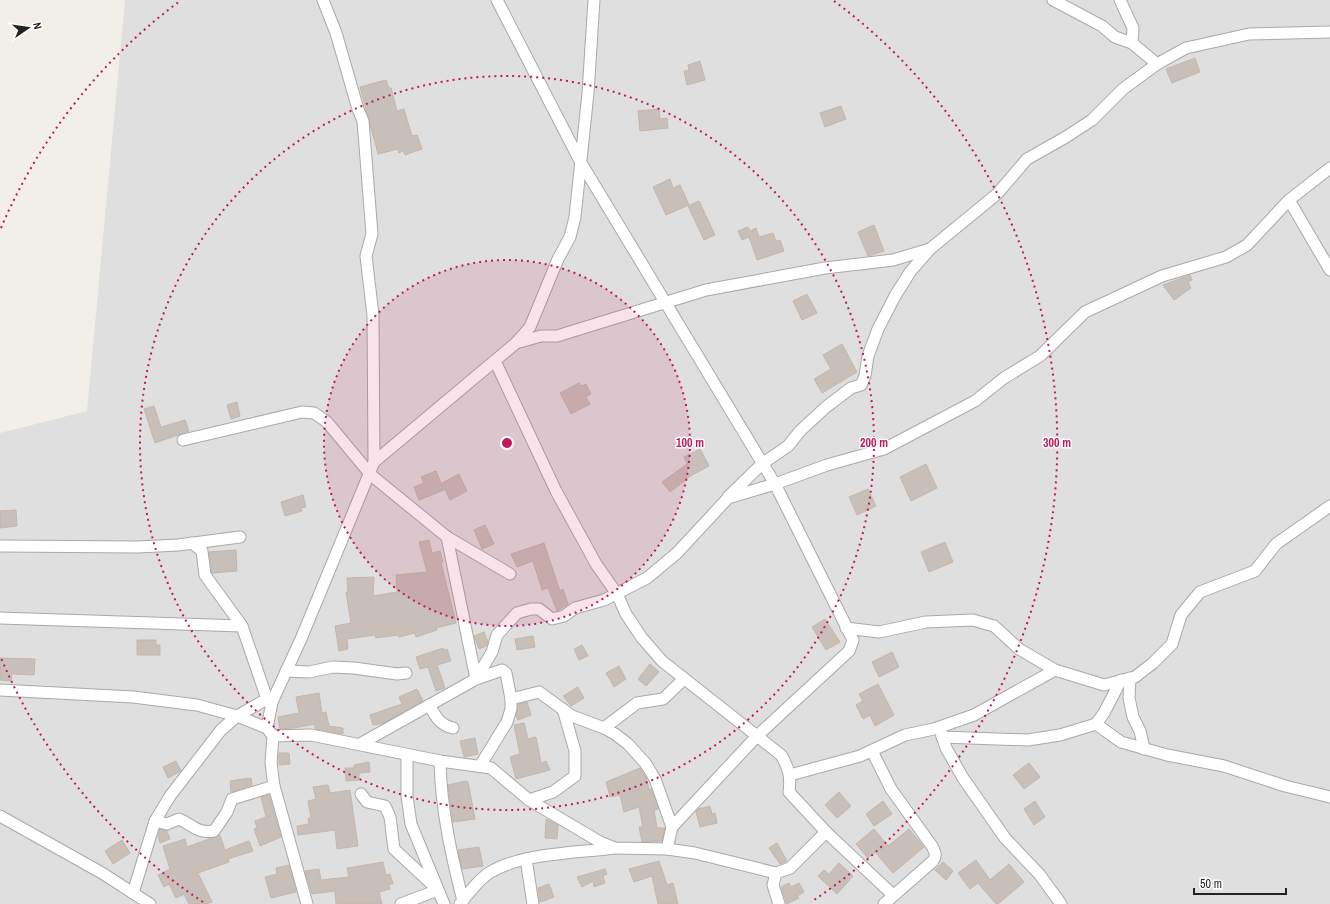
<svg xmlns="http://www.w3.org/2000/svg" width="1330" height="904" font-family="'Archivo Narrow',sans-serif">
	<rect width="100%" height="100%" fill="#f2efe9"/>
	<!-- residential -->
	<polygon fill="#e0dfdf" points="125,0 1330,0 1330,904 0,904 0,433 87,411"/>
	<!-- building -->
	<g fill="#c7bfb8" stroke="#c4b6ab">
		<polygon points="1195,58 1200,72 1172,83 1166,69"/>
		<polygon points="700,61 705,80 687,85 684,71 689,70 688,65"/>
		<polygon points="386,80 389,88 391,88 397,111 404,109 412,136 417,135 422,149 405,155 403,151 399,153 398,149 378,154 360,87"/>
		<polygon points="841,106 846,119 825,127 820,113"/>
		<polygon points="659,109 660,119 667,118 668,128 640,131 638,111"/>
		<polygon points="670,179 673,188 680,185 689,205 666,215 653,187"/>
		<polygon points="699,201 715,235 704,240 688,206"/>
		<polygon points="874,225 884,251 868,256 858,232"/>
		<polygon points="748,227 750,231 756,228 759,237 773,233 776,241 780,240 784,251 757,260 749,237 742,240 738,231"/>
		<polygon points="1190,275 1192,280 1188,282 1191,288 1174,300 1163,285"/>
		<polygon points="807,294 817,313 802,320 793,301"/>
		<polygon points="842,344 857,372 822,393 814,379 831,369 823,355"/>
		<polygon points="579,383 581,386 586,384 591,394 586,397 590,404 571,414 560,393"/>
		<polygon points="237,402 240,416 231,419 227,405"/>
		<polygon points="154,406 161,427 185,420 189,431 155,443 144,409"/>
		<polygon points="700,449 709,466 692,475 670,492 662,482 687,464 684,457"/>
		<polygon points="926,464 937,488 911,501 900,477"/>
		<polygon points="436,471 444,490 419,500 414,487 424,483 421,477"/>
		<polygon points="459,474 467,491 450,500 442,483"/>
		<polygon points="868,489 876,506 857,515 849,497"/>
		<polygon points="303,495 306,507 301,508 302,511 285,516 281,502"/>
		<polygon points="16,510 17,526 0,528 0,511"/>
		<polygon points="485,525 494,544 482,549 474,530"/>
		<polygon points="429,540 432,553 440,551 443,562 441,563 456,623 436,628 437,630 416,637 415,633 399,637 398,635 376,638 375,635 347,639 348,649 339,651 335,626 351,623 346,592 348,593 347,578 374,577 373,596 397,592 396,575 427,572 419,542"/>
		<polygon points="945,542 953,562 929,572 921,552"/>
		<polygon points="544,543 560,591 563,589 568,604 557,611 548,588 542,590 533,561 517,567 511,554"/>
		<polygon points="236,550 237,571 212,573 209,552"/>
		<polygon points="825,619 840,642 826,650 812,627"/>
		<polygon points="484,632 488,642 486,646 479,649 474,636"/>
		<polygon points="533,636 535,647 517,650 515,639"/>
		<polygon points="137,640 156,640 156,645 160,645 160,655 137,655"/>
		<polygon points="582,645 588,656 579,660 574,649"/>
		<polygon points="443,648 444,650 447,649 451,661 437,665 445,688 436,691 428,667 420,669 416,657"/>
		<polygon points="892,652 899,667 879,677 872,662"/>
		<polygon points="0,658 35,659 34,675 12,674 11,681 0,680"/>
		<polygon points="650,664 659,672 646,686 638,679"/>
		<polygon points="619,666 626,679 614,687 606,673"/>
		<polygon points="878,684 894,715 875,726 870,715 863,719 856,705 863,701 859,694"/>
		<polygon points="578,687 584,698 571,706 563,696"/>
		<polygon points="417,689 423,701 384,723 373,725 370,715 402,704 399,697"/>
		<polygon points="319,693 322,713 326,712 329,726 343,728 343,734 315,729 315,724 294,728 280,729 278,717 299,713 296,697"/>
		<polygon points="527,702 531,715 518,720 516,716 518,704"/>
		<polygon points="524,723 528,739 536,737 541,763 546,761 550,770 516,779 510,757 520,754 514,725"/>
		<polygon points="475,738 478,754 464,757 460,741"/>
		<polygon points="279,753 289,753 290,764 279,765"/>
		<polygon points="176,761 181,771 168,778 163,767"/>
		<polygon points="369,762 370,772 359,773 359,780 346,781 345,768 354,768 354,765"/>
		<polygon points="1029,763 1040,777 1024,789 1013,775"/>
		<polygon points="640,768 646,777 649,790 651,789 658,809 654,810 657,828 665,828 662,841 642,842 639,827 643,827 639,807 624,812 620,795 610,797 606,782"/>
		<polygon points="251,778 252,785 231,792 230,781"/>
		<polygon points="466,781 468,782 475,819 453,822 448,785"/>
		<polygon points="328,785 330,793 350,790 358,846 337,849 335,830 298,835 297,826 309,824 308,818 311,818 308,801 316,799 313,787"/>
		<polygon points="839,792 851,806 837,818 825,805"/>
		<polygon points="269,795 281,837 260,846 254,829 257,828 255,821 266,817 261,797"/>
		<polygon points="883,801 892,814 874,826 866,814"/>
		<polygon points="1035,801 1045,817 1034,825 1024,809"/>
		<polygon points="710,806 712,814 715,813 717,823 700,827 696,812 698,809"/>
		<polygon points="546,819 558,825 557,839 545,838"/>
		<polygon points="160,829 167,831 170,839 160,843 158,836"/>
		<polygon points="874,829 888,846 909,829 924,847 893,873 875,852 868,858 856,844"/>
		<polygon points="220,835 225,850 249,841 253,851 228,859 229,862 198,873 212,902 206,904 189,904 184,894 176,898 169,884 164,887 158,875 170,869 163,846 185,839 187,847"/>
		<polygon points="122,840 130,853 113,864 105,851"/>
		<polygon points="777,843 787,861 780,864 769,848"/>
		<polygon points="479,847 483,866 462,869 458,850"/>
		<polygon points="976,860 990,880 1009,864 1024,882 998,904 996,904 978,883 970,889 958,873"/>
		<polygon points="659,861 667,885 673,883 678,904 658,904 652,876 634,882 629,869"/>
		<polygon points="383,862 386,875 390,874 393,884 389,884 390,889 379,892 382,904 336,904 335,891 312,894 305,871 319,869 321,880 349,877 347,868"/>
		<polygon points="943,862 953,871 946,880 935,870"/>
		<polygon points="839,863 853,876 837,894 818,876 824,870 829,874"/>
		<polygon points="289,865 296,892 271,898 265,877 277,874 276,868"/>
		<polygon points="605,869 607,874 603,876 605,883 594,887 593,881 582,887 577,877"/>
		<polygon points="789,883 791,887 799,883 804,892 797,896 799,898 787,904 781,887"/>
		<polygon points="549,884 554,897 540,902 538,888"/>
	</g>
	<g fill="none" stroke-linecap="round" stroke-linejoin="round">
		<!-- minor casing -->
		<g stroke="#a9a9a9" stroke-width="13">
			<g id="minor">
				<polyline points="497,0 580,161 775,484 853,640 849,651 757,736 672,827"/>
				<polyline points="1053,0 1102,26 1115,37 1132,43 1157,64"/>
				<polyline points="1120,0 1133,28 1132,43"/>
				<polyline points="1289,200 1330,270"/>
				<polyline points="516,343 541,336 557,336 706,290 825,268 893,260 930,249"/>
				<path d="M495 361 556 491 596 564 617 594 626 614 642 638 662 661 781 755C789 768 791 778 789 792L826 832 893 895"/>
				<polyline points="183,440 302,412 314,413 327,422 371,475 447,537 510,574"/>
				<polyline points="374,462 516,343 530,327 558,259 570,237 575,217 588,93 594,0"/>
				<polyline points="728,497 762,464 788,446 800,431 826,407 851,388 861,385 865,376 868,356 878,329 895,296 910,272 930,249 997,194 1027,159 1066,137 1092,120 1123,89 1157,64 1186,48 1249,34 1330,32"/>
				<polyline points="447,537 476,679 492,652 497,635 517,613 531,609 539,609 552,619 564,616 575,608 604,600 647,578 677,553 728,498 775,484 827,465 884,449 975,401 1004,378 1040,356 1085,312 1162,276 1226,257 1247,245 1289,200 1330,168"/>
				<polyline points="192,543 202,551 205,575 242,626 267,699 272,702"/>
				<polyline points="0,546 138,547 178,545 240,537"/>
				<polyline points="0,618 242,626"/>
				<polyline points="846,628 879,632 926,622 973,620 994,626 1019,649 1055,670 1104,685 1135,677 1153,663 1172,644 1181,615 1200,592 1255,571 1276,544 1330,506"/>
				<polyline points="286,671 309,672 333,667 354,668 397,674 406,673"/>
				<polyline points="1130,678 1129,698 1133,717 1140,731 1144,749"/>
				<polyline points="0,690 133,697 197,705 237,716 267,728"/>
				<polyline points="511,699 539,692 572,716 604,728 615,734 628,744 646,764 655,779 672,827 667,849"/>
				<path d="M429 705C436 717 440 725 453 728"/>
				<polyline points="1096,724 1104,713 1121,680"/>
				<polyline points="604,728 637,703 663,699 684,679"/>
				<polyline points="941,732 946,748 963,778 1005,838 1040,875 1061,904"/>
				<polyline points="273,736 311,735 440,761 491,768 529,800 600,842 615,848 667,849 695,853 776,873 790,868 826,832"/>
				<polyline points="942,737 1028,740 1060,735 1096,724 1121,742 1167,755 1224,766 1285,786 1330,797"/>
				<polyline points="360,744 476,679 502,670 506,673 511,699 511,709 507,722 480,766"/>
				<path d="M872 751 891 789 932 846C935 852 937 855 933 861L884 904"/>
				<polyline points="407,755 407,796 411,824 444,904"/>
				<path d="M440 761C441 809 451 854 463 901"/>
				<polyline points="790,775 860,756 905,735 934,729 974,715 1055,670"/>
				<polyline points="361,794 367,802 385,806 390,817 394,849 438,890 401,904"/>
				<polyline points="529,800 553,792 575,776 575,751 563,709"/>
				<polyline points="0,816 102,873 150,904"/>
				<path d="M155 821 167 824 179 819C193 825 198 834 214 831L227 812 232 799 274 786"/>
				<polyline points="526,859 533,904"/>
				<polyline points="776,873 773,885 779,904"/>
				<polyline points="133,893 155,821 170,796 221,730 237,716 267,699"/>
				<polyline points="307,904 274,786 271,763 273,736 267,728 272,702 301,639 374,462 373,315 366,256 372,234 363,121 358,109 336,33 323,0"/>
				<path d="M460 904C468 894 478 880 489 873 520 853 578 853 614 848"/>
			</g>
		</g>
		<!-- minor -->
		<use href="#minor" stroke="#fff" stroke-width="11"/>
	</g>
	<!-- distance rings -->
	<circle cx="507" cy="443" r="183" fill="#c2185b" fill-opacity=".12"/>
	<g fill="none" stroke="#c2185b" stroke-width="2" stroke-dasharray="2 4">
		<circle cx="507" cy="443" r="183"/>
		<circle cx="507" cy="443" r="367"/>
		<path d="M203 902A550 550 0 0 1 1 658M1 228A550 550 0 0 1 180 1M834 1A550 550 0 0 1 811 902"/>
	</g>
	<circle cx="507" cy="443" r="6" fill="#c2185b" stroke="#fff" stroke-width="2"/>
	<g font-size="12" text-anchor="middle" font-weight="bold" fill="#c2185b" stroke="#fff" stroke-width="3" stroke-linejoin="round" paint-order="stroke">
		<text x="690" y="447">100 m</text>
		<text x="874" y="447">200 m</text>
		<text x="1057" y="447">300 m</text>
	</g>
	<!-- north arrow -->
	<g transform="translate(28 28) rotate(77)" stroke="#ffffff" stroke-width="3" paint-order="stroke">
	<path d="M0-3L7 15L0 10L-7 15Z" fill="#222222"/>
	<text y="-6" font-size="11" font-weight="bold" text-anchor="middle" fill="#222222">N</text>
	</g>
	<!-- scale -->
	<path d="M1194 888v6h92v-6" fill="none" stroke="#222222" stroke-width="2"/>
	<text x="1200" y="888" font-size="12" fill="#222222" stroke="#ffffff" stroke-width="3" paint-order="stroke">50 m</text>
</svg>
